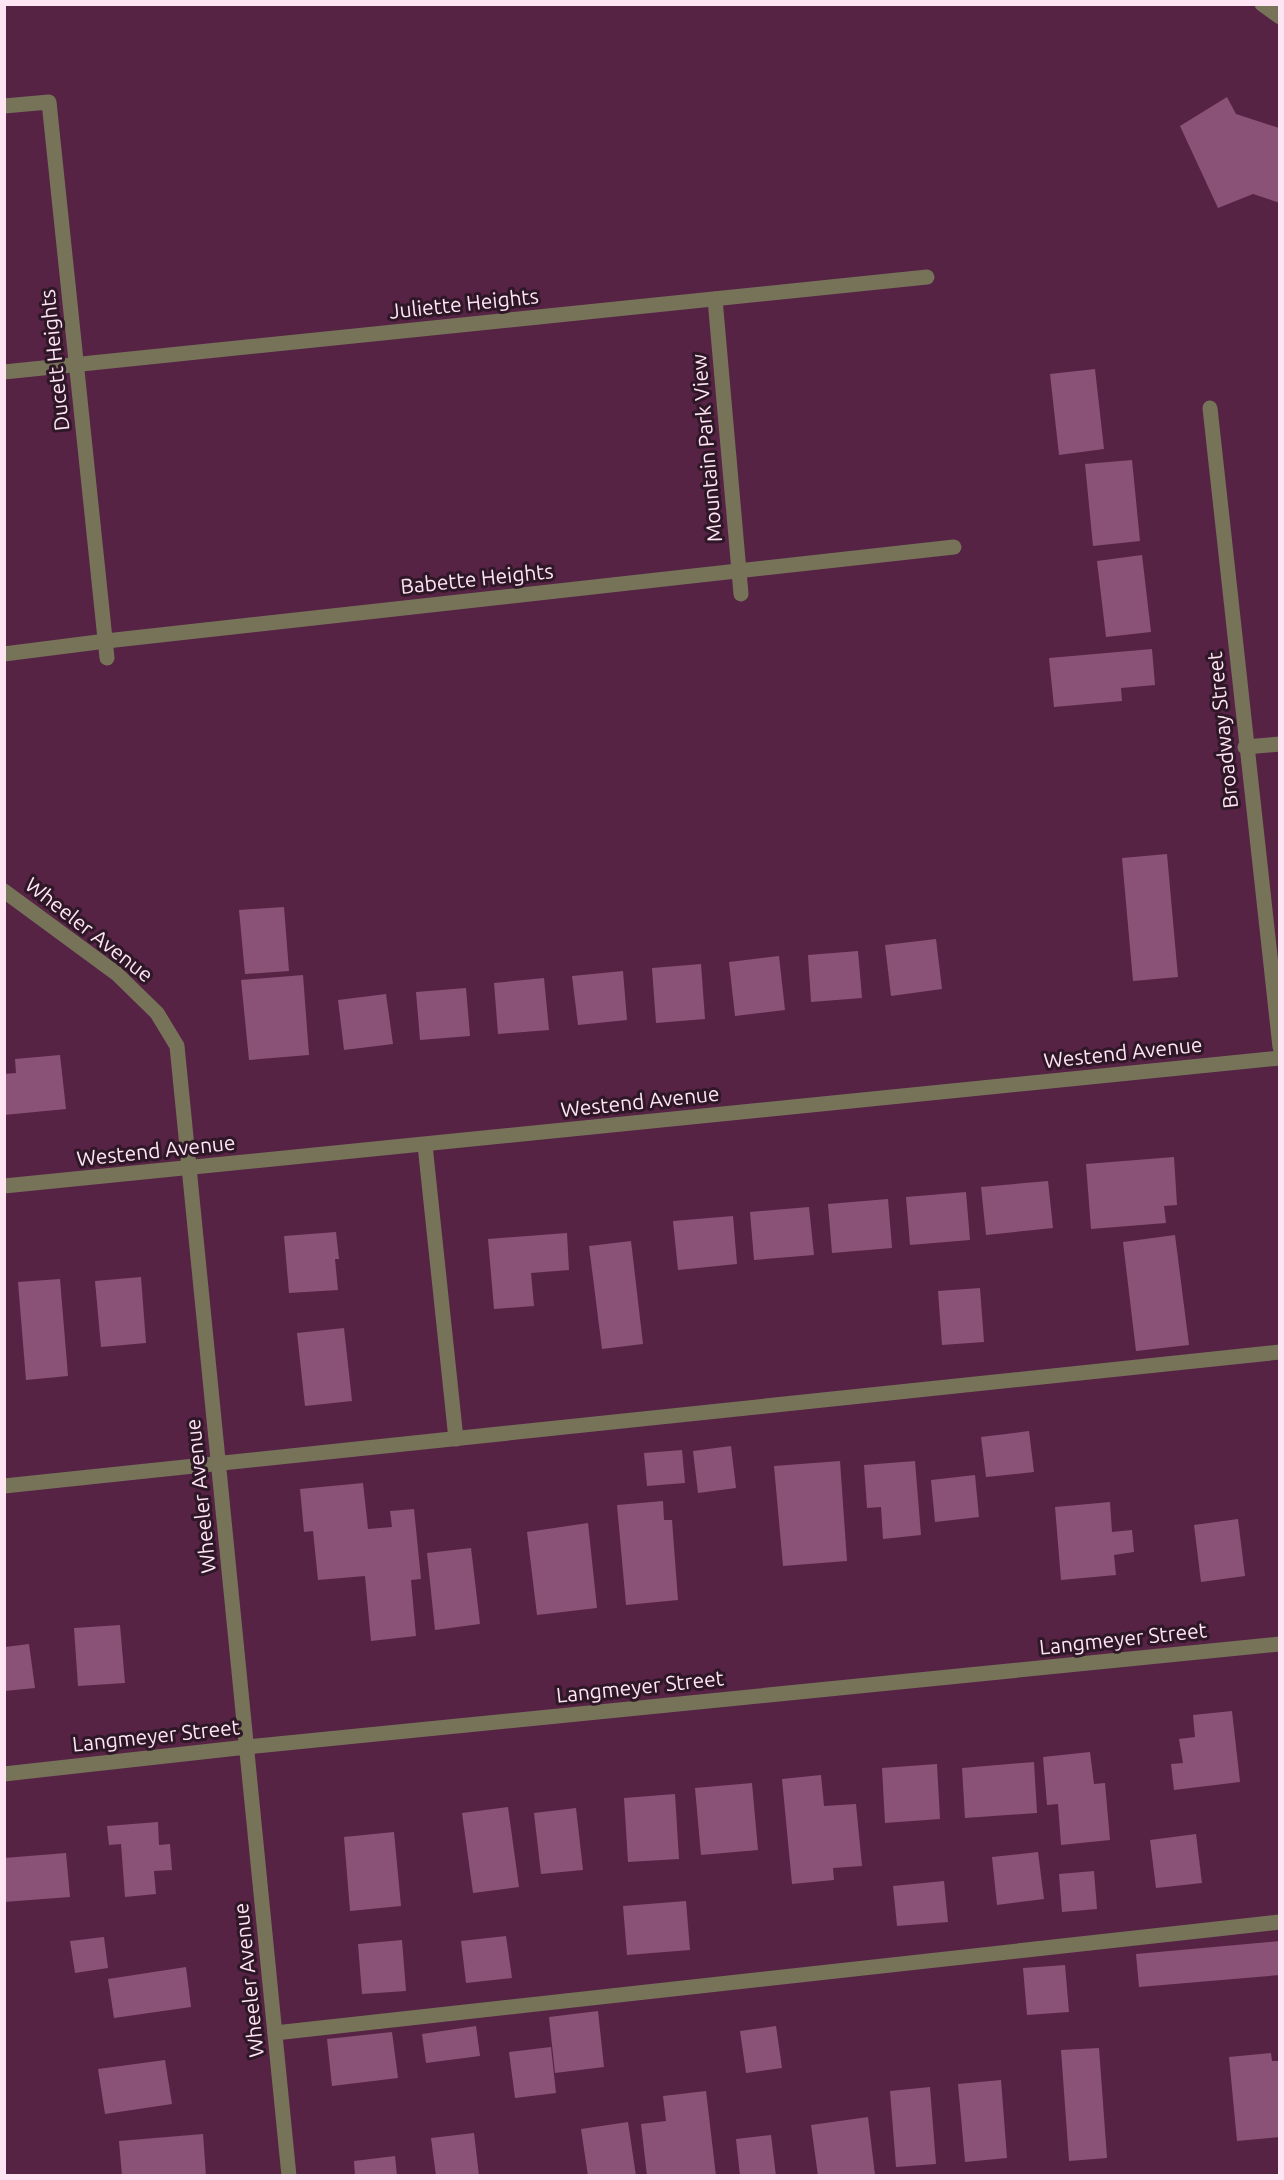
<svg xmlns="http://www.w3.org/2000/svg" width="1284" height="2180" font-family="Ubuntu,sans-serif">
	<rect width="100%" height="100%" fill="#562345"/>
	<!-- building -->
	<g fill="#8a5276">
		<polygon points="1227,97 1236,114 1279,128 1280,203 1253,194 1218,208 1180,126"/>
		<polygon points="1095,369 1104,449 1059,455 1050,374"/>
		<polygon points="1132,460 1140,541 1093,546 1085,464"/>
		<polygon points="1142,555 1151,632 1106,637 1097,561"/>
		<polygon points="1152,649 1155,685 1121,688 1122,701 1054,707 1049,658"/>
		<polygon points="1167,854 1178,977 1133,981 1122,858"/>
		<polygon points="284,907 289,971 245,974 239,910"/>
		<polygon points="936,939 942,989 891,996 885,945"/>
		<polygon points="858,951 862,998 811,1002 808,955"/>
		<polygon points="779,956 785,1010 735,1016 729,962"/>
		<polygon points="701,964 705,1019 656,1023 652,968"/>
		<polygon points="623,971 627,1020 578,1025 572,976"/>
		<polygon points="303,975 309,1055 249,1060 241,980"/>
		<polygon points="544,978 549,1030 498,1034 494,983"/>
		<polygon points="466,988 470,1036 420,1040 416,992"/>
		<polygon points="386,994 393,1044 344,1050 338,1000"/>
		<polygon points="60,1055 66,1109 4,1115 4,1074 16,1073 15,1059"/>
		<polygon points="1174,1157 1177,1205 1164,1206 1166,1223 1091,1229 1086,1164"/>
		<polygon points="1048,1181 1053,1228 986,1235 981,1187"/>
		<polygon points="966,1192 970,1240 910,1245 906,1197"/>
		<polygon points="888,1199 892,1248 832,1253 828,1204"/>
		<polygon points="809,1207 814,1255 754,1260 750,1212"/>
		<polygon points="733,1216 737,1264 678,1270 673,1221"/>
		<polygon points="336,1232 339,1259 335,1259 338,1290 289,1293 284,1236"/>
		<polygon points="567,1233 569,1270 531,1273 534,1306 494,1309 488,1239"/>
		<polygon points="1175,1235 1189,1345 1136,1351 1123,1242"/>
		<polygon points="631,1241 643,1344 602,1349 589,1246"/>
		<polygon points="141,1277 146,1343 101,1347 95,1281"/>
		<polygon points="60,1279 68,1376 26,1380 18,1282"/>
		<polygon points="980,1288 984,1342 942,1345 938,1291"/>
		<polygon points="344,1328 352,1401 305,1406 297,1333"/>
		<polygon points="1029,1431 1034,1472 986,1477 981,1437"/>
		<polygon points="731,1446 736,1488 698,1493 693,1451"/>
		<polygon points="682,1450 685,1483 647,1486 644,1453"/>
		<polygon points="840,1461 847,1561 783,1566 774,1466"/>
		<polygon points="915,1461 921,1535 883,1539 881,1507 867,1508 864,1465"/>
		<polygon points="975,1475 979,1517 935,1522 931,1480"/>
		<polygon points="363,1483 368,1529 392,1527 390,1511 414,1509 421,1579 411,1580 416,1636 371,1641 365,1576 318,1580 313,1531 304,1532 300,1489"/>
		<polygon points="663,1501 664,1520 672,1520 678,1600 626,1605 617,1505"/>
		<polygon points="1110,1502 1112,1532 1132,1530 1134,1552 1114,1555 1116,1575 1061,1580 1055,1507"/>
		<polygon points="1238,1519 1245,1576 1201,1582 1194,1525"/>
		<polygon points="588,1523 597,1608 537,1615 527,1532"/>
		<polygon points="471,1548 480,1624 435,1630 427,1553"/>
		<polygon points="120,1625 125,1683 78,1686 74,1628"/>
		<polygon points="29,1644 35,1688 5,1691 5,1647"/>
		<polygon points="1232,1711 1240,1782 1174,1790 1171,1764 1183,1763 1179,1739 1195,1737 1193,1715"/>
		<polygon points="1090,1752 1094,1784 1105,1783 1110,1840 1061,1845 1058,1804 1047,1805 1043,1757"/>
		<polygon points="1034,1762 1037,1813 965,1818 962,1768"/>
		<polygon points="937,1764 940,1819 885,1823 882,1768"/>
		<polygon points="821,1775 824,1806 856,1804 862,1866 833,1868 834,1880 792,1884 782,1779"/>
		<polygon points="752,1783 758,1850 701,1855 695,1788"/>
		<polygon points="675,1794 679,1859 628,1862 624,1798"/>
		<polygon points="508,1807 519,1887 473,1893 462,1813"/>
		<polygon points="576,1808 583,1870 541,1874 534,1813"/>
		<polygon points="158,1822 159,1845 170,1844 172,1870 154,1871 156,1894 125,1897 121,1844 109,1845 107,1826"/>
		<polygon points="394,1832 401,1906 350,1911 344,1837"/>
		<polygon points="1196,1834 1202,1883 1156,1888 1150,1840"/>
		<polygon points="1038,1852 1044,1899 997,1905 992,1857"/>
		<polygon points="66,1853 70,1897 4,1902 4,1858"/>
		<polygon points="1094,1871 1097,1909 1062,1912 1059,1874"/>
		<polygon points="944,1881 948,1922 897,1926 893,1886"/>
		<polygon points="686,1901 690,1950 627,1955 623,1906"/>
		<polygon points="506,1936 512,1978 466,1983 461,1941"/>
		<polygon points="104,1937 108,1968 75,1973 70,1941"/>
		<polygon points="402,1940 406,1991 362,1994 358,1944"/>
		<polygon points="1280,1941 1280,1975 1139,1987 1136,1954"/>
		<polygon points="1065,1965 1069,2012 1027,2015 1023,1968"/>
		<polygon points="186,1967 191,2007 114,2018 108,1979"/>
		<polygon points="598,2011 604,2067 555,2073 549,2017"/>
		<polygon points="476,2026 480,2056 426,2063 422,2034"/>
		<polygon points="776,2026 782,2068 746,2073 740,2031"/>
		<polygon points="392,2032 398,2078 332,2086 327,2039"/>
		<polygon points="551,2047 556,2093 515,2098 509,2052"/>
		<polygon points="1099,2048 1107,2158 1069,2161 1061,2050"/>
		<polygon points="1271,2053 1272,2061 1280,2061 1280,2137 1237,2141 1229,2057"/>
		<polygon points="165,2060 172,2104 105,2114 98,2069"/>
		<polygon points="1001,2080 1007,2158 965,2162 958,2084"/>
		<polygon points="930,2087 936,2164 896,2167 890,2091"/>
		<polygon points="706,2091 716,2176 647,2176 641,2124 666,2121 663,2096"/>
		<polygon points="868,2117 875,2175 818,2176 811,2125"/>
		<polygon points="628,2122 636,2176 588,2176 581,2129"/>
		<polygon points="474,2133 479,2176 436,2176 431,2138"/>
		<polygon points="203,2134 206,2176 122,2176 119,2141"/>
		<polygon points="771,2135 776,2176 740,2176 736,2139"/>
		<polygon points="395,2156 397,2176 355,2176 354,2161"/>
	</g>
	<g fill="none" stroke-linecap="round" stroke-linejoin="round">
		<!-- minor -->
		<g stroke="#767358" stroke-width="15">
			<polyline points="1262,4 1280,17"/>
			<polyline points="4,106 49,102 107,658"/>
			<polyline points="715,299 741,594"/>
			<polyline points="4,372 927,277"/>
			<polyline points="1210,408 1280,1047"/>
			<polyline points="4,654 106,641 954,547"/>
			<polyline points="1245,747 1280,744"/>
			<polyline points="4,891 117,974 157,1013 177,1046 289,2176"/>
			<polyline points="425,1145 456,1439"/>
			<polyline points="4,1186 1280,1058"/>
			<polyline points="4,1486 1280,1352"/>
			<polyline points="4,1774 247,1747 1280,1644"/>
			<polyline points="275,2033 1280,1922"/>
		</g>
	</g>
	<g text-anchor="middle" stroke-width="6" stroke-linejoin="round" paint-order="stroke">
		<!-- street labels -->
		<g font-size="21" fill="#ffe4f3" stroke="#2e1726">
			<text transform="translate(464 304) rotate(-6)" y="7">Juliette Heights</text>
			<text transform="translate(55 360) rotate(-96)" y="7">Ducett Heights</text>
			<text transform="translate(707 448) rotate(-95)" y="7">Mountain Park View</text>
			<text transform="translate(477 579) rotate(-6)" y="7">Babette Heights</text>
			<text transform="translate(1223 730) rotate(-96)" y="7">Broadway Street</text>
			<text transform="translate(89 930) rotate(38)" y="7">Wheeler Avenue</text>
			<text transform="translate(1123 1053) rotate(-6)" y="7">Westend Avenue</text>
			<text transform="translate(640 1102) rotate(-6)" y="7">Westend Avenue</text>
			<text transform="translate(156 1151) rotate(-6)" y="7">Westend Avenue</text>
			<text transform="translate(201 1496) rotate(-96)" y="7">Wheeler Avenue</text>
			<text transform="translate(1123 1639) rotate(-6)" y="7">Langmeyer Street</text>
			<text transform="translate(640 1687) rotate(-6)" y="7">Langmeyer Street</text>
			<text transform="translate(156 1736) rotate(-6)" y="7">Langmeyer Street</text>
			<text transform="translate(249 1980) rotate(-96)" y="7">Wheeler Avenue</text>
		</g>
	</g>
	<!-- border -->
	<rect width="1284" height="2180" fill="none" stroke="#ffe4f3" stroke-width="12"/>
</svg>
